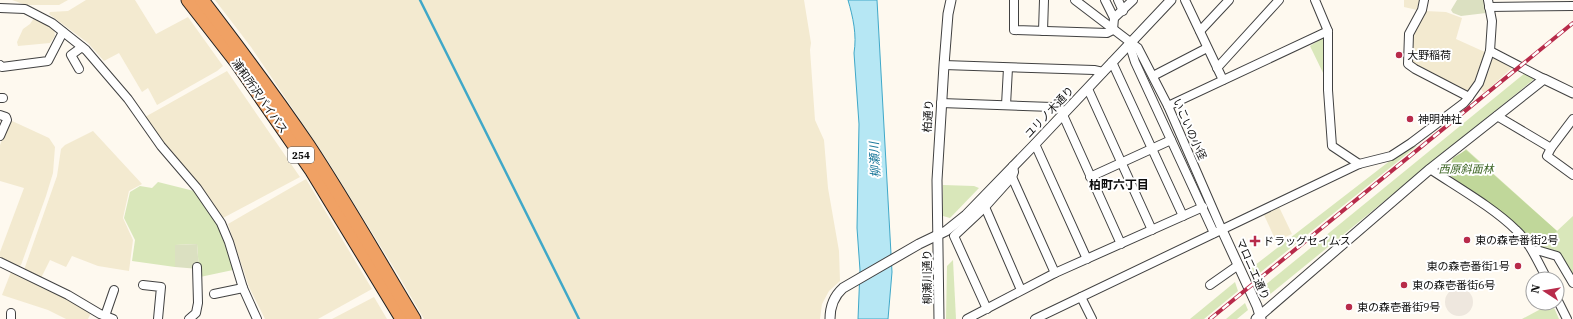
<svg xmlns="http://www.w3.org/2000/svg" width="1573" height="319" font-family="'IBM Plex Serif','Noto Sans JP',serif">
	<rect width="100%" height="100%" fill="#fef9ef"/>
	<!-- farmland -->
	<g fill="#f3ead0">
		<polygon points="12,0 68,0 59,5 26,5"/>
		<polygon points="86,0 135,0 156,34 188,17 223,66 217,71 157,105 148,88 142,92 119,53 104,61 88,43 49,14 50,12 68,11"/>
		<polygon points="215,0 804,0 811,43 810,50 815,120 824,140 828,188 839,251 840,281 829,291 822,304 820,319 424,319 397,273 326,158 251,47"/>
		<polygon points="1404,0 1419,0 1417,10 1404,7"/>
		<polygon points="1425,11 1446,12 1462,18 1456,39 1487,53 1476,80 1469,91 1464,92 1412,64 1411,33"/>
		<polygon points="34,18 54,29 55,36 50,43 18,46 17,42 23,29 30,24"/>
		<polygon points="1495,58 1513,67 1484,93 1480,88 1489,71 1492,59"/>
		<polygon points="227,71 300,177 223,218 204,190 162,141 145,117"/>
		<polygon points="10,120 49,138 55,147 53,173 46,196 21,265 19,266 0,257 0,252 24,188 0,181 0,145"/>
		<polygon points="93,131 142,184 129,191 123,218 133,240 129,271 98,266 72,256 66,267 50,260 41,278 24,270 57,176 61,149 65,145"/>
		<polygon points="306,179 372,289 318,319 265,319 249,287 228,224"/>
		<polygon points="1279,207 1292,234 1276,241 1264,215"/>
		<polygon points="11,272 68,298 89,311 90,315 88,319 66,319 48,310 2,295"/>
		<polygon points="374,297 387,319 332,319"/>
	</g>
	<!-- green -->
	<g fill="#d9e7ba">
		<polygon points="1324,37 1327,50 1324,68 1325,77 1310,46"/>
		<polygon points="1525,73 1533,77 1533,80 1263,300 1259,290"/>
		<polygon points="1414,146 1417,146 1256,276 1250,269 1391,160"/>
		<polygon points="1466,149 1557,231 1573,216 1573,279 1558,253 1534,248 1478,196 1447,174 1455,160"/>
		<polygon points="158,182 194,191 200,197 218,224 227,247 233,270 200,277 202,271 199,269 197,244 175,245 175,267 132,261 135,240 124,218 130,192 140,186 152,188"/>
		<polygon points="943,185 974,186 979,188 950,218 943,216"/>
		<polygon points="953,260 956,319 946,319 947,266"/>
		<polygon points="1235,282 1238,291 1204,319 1190,319"/>
		<polygon points="1245,303 1248,310 1237,319 1226,319"/>
		<polygon points="1552,303 1559,319 1522,319"/>
	</g>
	<!-- forest -->
	<polygon fill="#c0d79a" points="1466,150 1557,231 1540,246 1535,246 1518,226 1447,173 1453,158"/>
	<!-- cemetery -->
	<g fill="#dbe0c1">
		<polygon points="1457,0 1484,0 1486,13 1461,16 1453,13 1451,10"/>
		<polygon points="197,244 199,269 175,267 175,245"/>
	</g>
	<!-- plaza -->
	<circle fill="#eee7de" cx="1459" cy="302" r="14"/>
	<!-- water -->
	<path fill="#b6e7f4" stroke="#40a8c8" d="M848 0H877L892 272 888 319H858L860 270 857 228 859 124 854 53C857 35 853 17 848 0Z"/>
	<g fill="none" stroke-linecap="round" stroke-linejoin="round">
		<!-- stream -->
		<polyline stroke="#40a8c8" stroke-width="2.5" points="420,0 579,319"/>
		<!-- minor casing -->
		<g stroke="#414141" stroke-width="10">
			<g id="minor">
				<polyline points="1014,0 1014,30 1107,33 1113,30 1114,18 1133,0"/>
				<polyline points="1075,0 1138,48 1168,106 1222,230"/>
				<polyline points="1105,0 1114,18"/>
				<polyline points="1118,0 1123,11"/>
				<polyline points="1185,0 1223,80"/>
				<polyline points="1315,0 1328,31 1328,90 1332,146 1359,164"/>
				<polyline points="1424,0 1422,10 1409,34 1408,64 1415,69 1469,97"/>
				<polyline points="1489,7 1573,6"/>
				<polyline points="0,8 25,9 52,23 86,50 128,99 161,146 197,188 221,223 229,242 243,288 257,319"/>
				<polyline points="1043,31 1044,0"/>
				<polyline points="1200,31 1229,0"/>
				<polyline points="1129,43 1135,62 1214,233"/>
				<polyline points="1490,51 1544,79"/>
				<polyline points="1112,62 1183,216"/>
				<polyline points="0,65 2,67 48,61 63,32"/>
				<polyline points="944,65 1094,70 1103,72"/>
				<polyline points="1217,68 1279,0"/>
				<polyline points="79,69 71,55 82,47"/>
				<polyline points="1153,76 1207,48"/>
				<polyline points="1088,89 1152,230"/>
				<polyline points="0,98 3,98"/>
				<polyline points="941,103 1052,107 1066,111"/>
				<polyline points="1006,105 1008,68"/>
				<polyline points="1168,106 1328,31"/>
				<polyline points="0,115 6,117 7,120 0,136"/>
				<polyline points="1063,115 1121,244"/>
				<polyline points="1497,116 1551,148 1547,156 1573,175"/>
				<polyline points="1035,144 1087,259"/>
				<polyline points="1551,148 1573,119"/>
				<path d="M1430 169C1457 187 1494 208 1516 230 1530 243 1538 262 1547 279"/>
				<polyline points="1012,177 1055,273"/>
				<polyline points="1090,177 1171,140"/>
				<polyline points="985,207 1021,290"/>
				<polyline points="1533,250 1540,251 1557,256 1573,283"/>
				<polyline points="0,262 68,295 100,314 113,319"/>
				<polyline points="143,285 161,287 158,319"/>
				<polyline points="1210,285 1237,266"/>
				<polyline points="214,294 243,288"/>
				<polyline points="1081,297 1092,319"/>
				<polyline points="1557,299 1567,319"/>
				<polyline points="987,309 954,236 985,207 1012,177 1014,172 1013,166"/>
				<polyline points="11,313 11,319"/>
				<polyline points="105,316 114,290"/>
				<polyline points="189,319 196,313 198,303 197,267"/>
				<polyline points="967,319 1055,273 1203,207"/>
				<polyline points="1035,319 1359,164 1391,156 1411,143 1464,103 1469,97 1479,83 1490,51 1492,21 1488,0"/>
			</g>
		</g>
		<!-- tertiary casing -->
		<g stroke="#414141" stroke-width="11">
			<g id="tertiary">
				<polyline points="1222,230 1257,306 1261,319"/>
				<path d="M830 319C830 307 834 296 843 288L919 244 946 231 966 215 1035 144 1171 0"/>
				<polyline points="939,319 937,180 944,65 948,14 951,0"/>
				<polyline points="1256,319 1430,169 1544,79 1573,93"/>
			</g>
		</g>
		<!-- trunk casing -->
		<g stroke="#1f1f1f" stroke-width="15">
			<g id="trunk">
				<polyline points="188,0 237,63 312,171 402,319"/>
				<path d="M202 0C238 47 274 95 308 145 345 201 379 261 414 319"/>
			</g>
		</g>
		<!-- minor -->
		<use href="#minor" stroke="#fff" stroke-width="8"/>
		<!-- tertiary -->
		<use href="#tertiary" stroke="#fff" stroke-width="9"/>
		<!-- trunk -->
		<use href="#trunk" stroke="#f0a164" stroke-width="13"/>
		<!-- rail casing -->
		<g stroke="#b82b4a" stroke-width="4">
			<polyline id="rail" points="1210,319 1573,23"/>
		</g>
		<!-- rail -->
		<use href="#rail" stroke="#fff" stroke-width="2.5" stroke-dasharray="8" stroke-linecap="butt"/>
	</g>
	<!-- markers -->
	<g fill="#b82b4a" stroke="#fff" stroke-width="1.5">
		<circle cx="1399" cy="55" r="4"/>
		<circle cx="1410" cy="119" r="4"/>
		<circle cx="1467" cy="240" r="4"/>
		<path d="M1253 235h4v4h4v4h-4v4h-4v-4h-4v-4h4z"/>
		<circle cx="1518" cy="266" r="4"/>
		<circle cx="1404" cy="285" r="4"/>
		<circle cx="1349" cy="307" r="4"/>
	</g>
	<g text-anchor="middle" stroke-width="4" stroke-linejoin="round" paint-order="stroke">
		<!-- shield labels -->
		<rect fill="#fff" stroke="#565656" stroke-width="1" x="288" y="147" width="26" height="16" rx="3"/>
		<g font-size="10" font-weight="bold" fill="#0e0e0e">
			<text x="301" y="159">254</text>
		</g>
		<!-- poi labels -->
		<g font-size="11" fill="#0e0e0e" stroke="#fff" text-anchor="start">
			<text x="1407" y="59">大野稲荷</text>
			<text x="1418" y="123">神明神社</text>
			<text x="1475" y="244">東の森壱番街2号</text>
			<text x="1263" y="245">ドラッグセイムス</text>
			<text x="1510" y="270" text-anchor="end">東の森壱番街1号</text>
			<text x="1412" y="289">東の森壱番街6号</text>
			<text x="1357" y="311">東の森壱番街9号</text>
		</g>
		<!-- street labels -->
		<g font-size="11" fill="#0e0e0e" stroke="#fff">
			<text transform="translate(260 96) rotate(55)" y="4">浦和所沢バイパス</text>
			<text transform="translate(1049 112) rotate(-47)" y="4">ユリノ木通り</text>
			<text transform="translate(928 116) rotate(-86)" y="4">柏通り</text>
			<text transform="translate(1190 129) rotate(66)" y="4">いこいの小径</text>
			<text transform="translate(1253 269) rotate(66)" y="4">マロニエ通り</text>
			<text transform="translate(927 277) rotate(-90)" y="4">柳瀬川通り</text>
		</g>
		<!-- park labels -->
		<g font-size="11" font-style="italic" fill="#3a6321" stroke="#fff">
			<text x="1466" y="173">西原斜面林</text>
		</g>
		<!-- water labels -->
		<g font-size="12" font-style="italic" fill="#1c799b" stroke="#fff">
			<text transform="translate(875 160) rotate(-93)" y="4">柳瀬川</text>
		</g>
		<!-- neighbourhood labels -->
		<g font-size="12" font-weight="bold" fill="#0e0e0e" stroke="#fff">
			<text x="1119" y="189">柏町六丁目</text>
		</g>
	</g>
	<!-- north arrow -->
	<g transform="translate(1545 291) rotate(282)"><circle r="19" fill="#ffffff" stroke="#9f9f9f"/>
	<path d="M0-3L7 15L0 10L-7 15Z" fill="#b82b4a"/>
	<text y="-6" font-size="11" font-weight="bold" text-anchor="middle" fill="#0e0e0e">N</text>
	</g>
</svg>
